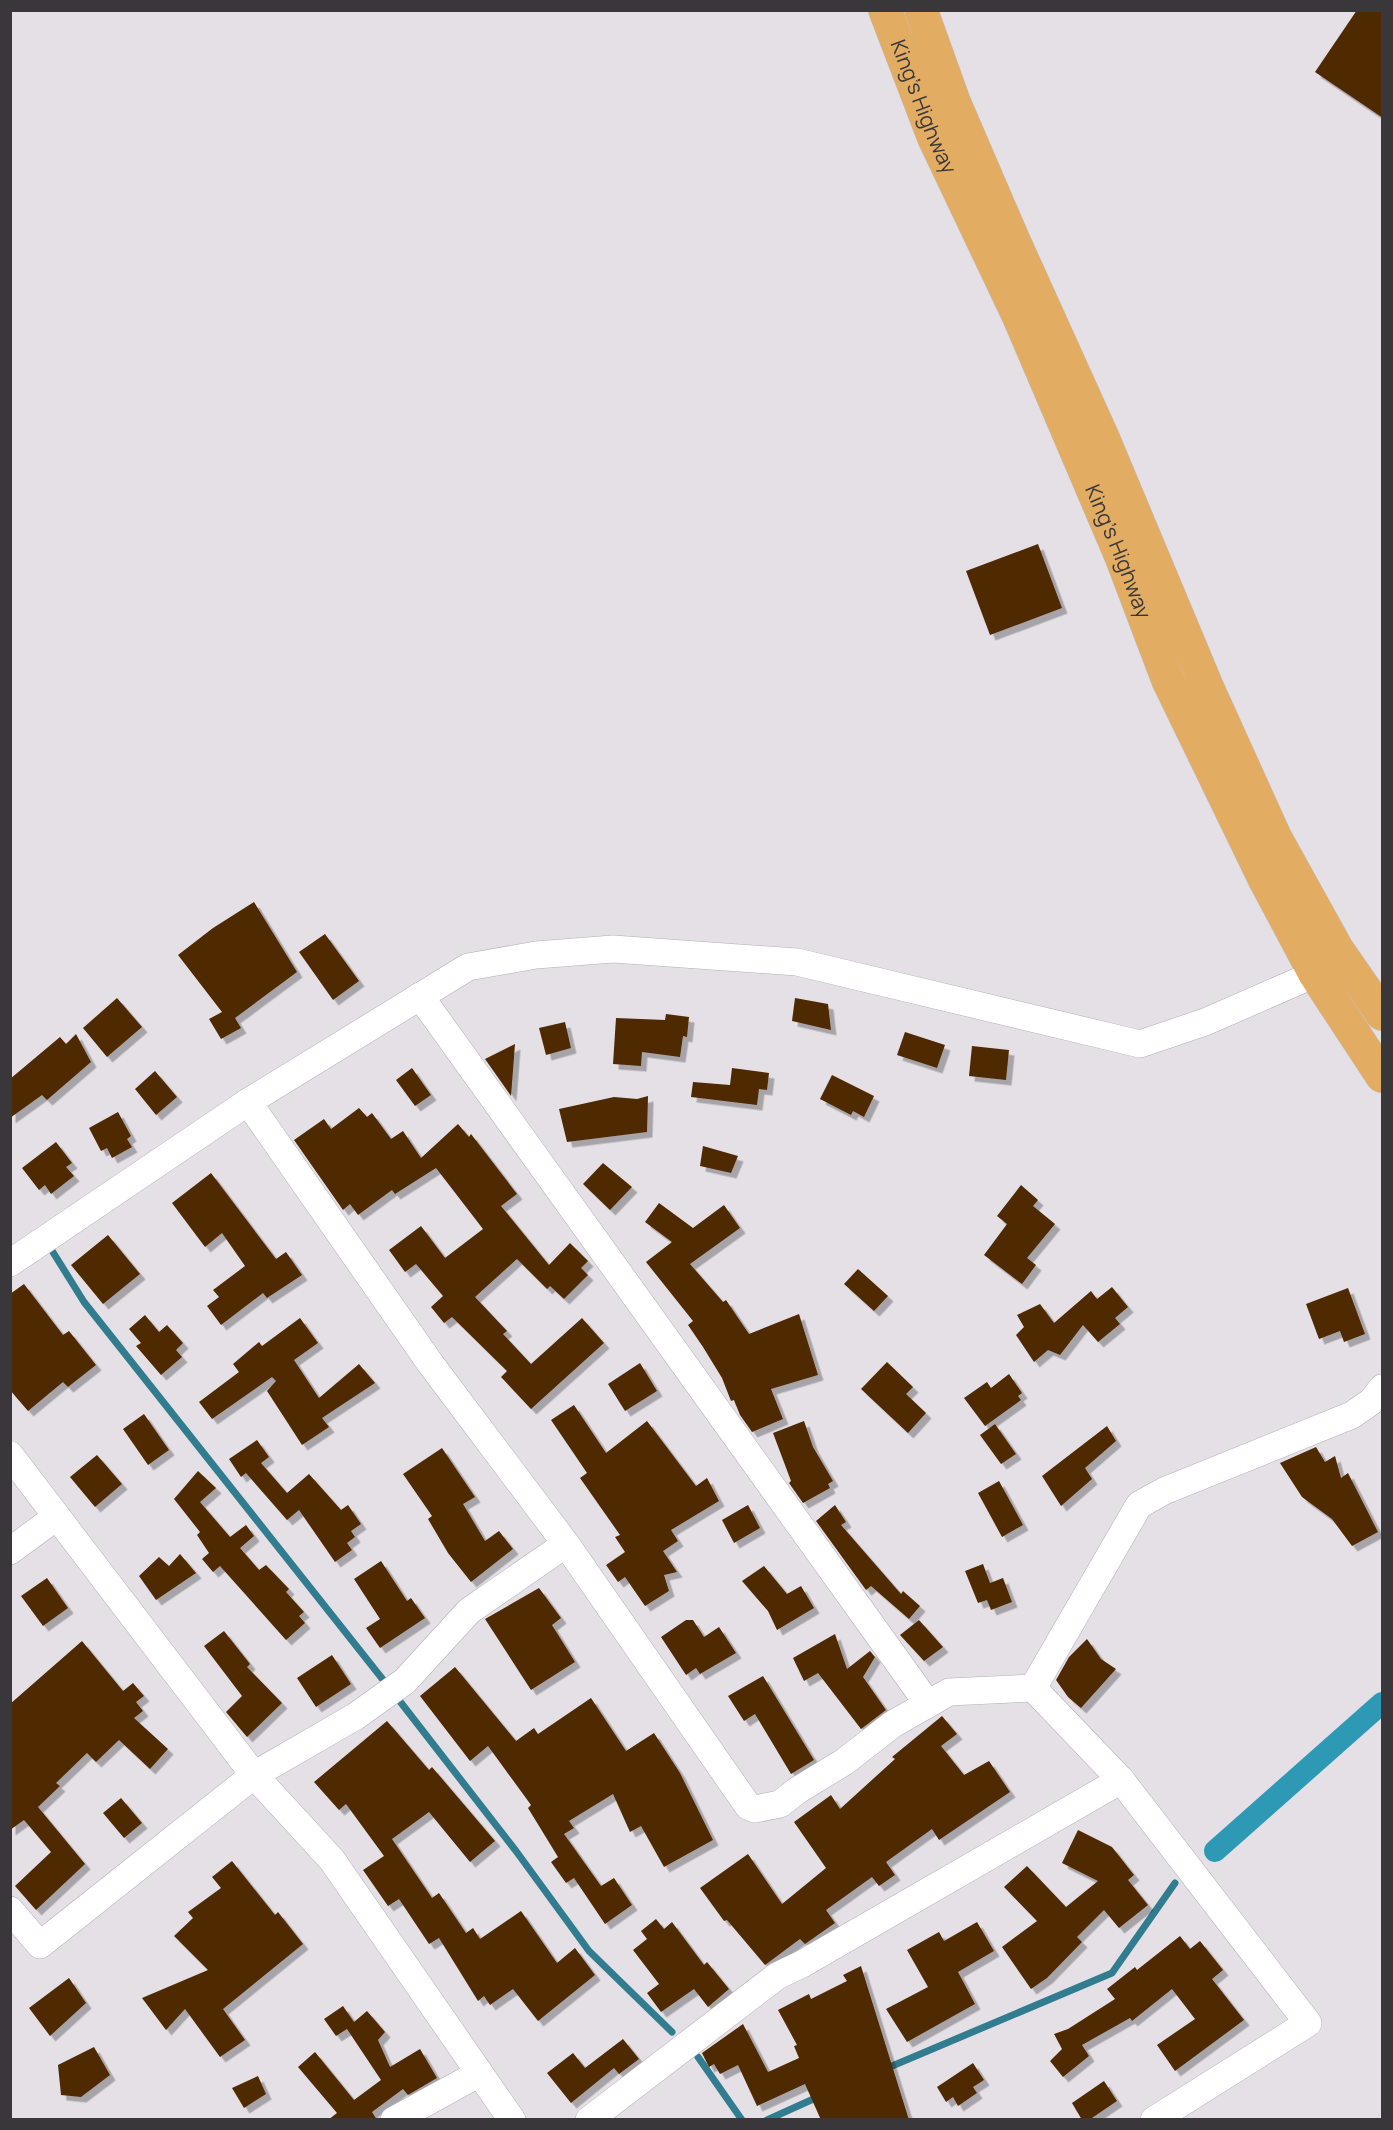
<svg xmlns="http://www.w3.org/2000/svg" width="1393" height="2130" font-family="Manrope,sans-serif">
	<defs>
		<filter id="shadow"><feDropShadow dx="5.5" dy="5.5" stdDeviation="0" flood-color="#0004"/></filter>
	</defs>
	<rect width="100%" height="100%" fill="#e4e0e6"/>
	<g fill="none" stroke-linecap="round" stroke-linejoin="round">
		<!-- stream -->
		<g stroke="#317c8f" stroke-width="7">
			<polyline points="51,1249 84,1302 388,1686"/>
			<polyline points="395,1695 516,1851 589,1951 672,2032"/>
			<polyline points="698,2057 742,2120"/>
			<polyline points="885,2069 1112,1973 1175,1883"/>
			<polyline points="767,2120 820,2096"/>
		</g>
		<!-- canal -->
		<polyline stroke="#2d99b4" stroke-width="22" points="1215,1851 1382,1703"/>
	</g>
	<!-- building -->
	<g fill="#4f2900" filter="url(#shadow)">
		<polygon points="1357,10 1383,10 1383,118 1315,72"/>
		<polygon points="1038,544 1062,608 990,635 966,571"/>
		<polygon points="254,902 297,972 235,1018 241,1028 221,1039 209,1019 222,1012 178,955 213,928"/>
		<polygon points="325,934 359,981 333,1000 299,952"/>
		<polygon points="117,998 142,1027 107,1057 83,1028"/>
		<polygon points="795,998 828,1004 831,1030 792,1021"/>
		<polygon points="666,1014 689,1017 687,1037 683,1036 680,1057 642,1052 641,1066 613,1064 616,1018 665,1020"/>
		<polygon points="565,1022 571,1048 546,1055 539,1028"/>
		<polygon points="905,1032 945,1045 937,1068 897,1055"/>
		<polygon points="76,1034 91,1062 47,1100 42,1095 10,1118 10,1079 60,1037 66,1044"/>
		<polygon points="515,1044 511,1096 485,1059"/>
		<polygon points="972,1046 1009,1050 1006,1080 969,1076"/>
		<polygon points="412,1068 431,1095 415,1106 396,1080"/>
		<polygon points="732,1068 769,1073 767,1090 759,1089 757,1105 691,1097 693,1082 730,1085"/>
		<polygon points="155,1071 177,1097 156,1115 135,1089"/>
		<polygon points="832,1075 874,1096 864,1117 853,1111 851,1115 820,1099"/>
		<polygon points="648,1096 647,1132 567,1142 559,1109 614,1097 637,1099"/>
		<polygon points="359,1108 367,1117 372,1113 391,1139 403,1131 421,1158 458,1124 469,1137 471,1134 517,1194 501,1206 549,1265 570,1243 588,1261 581,1268 588,1275 564,1299 550,1286 547,1289 517,1259 475,1297 507,1331 503,1334 531,1364 582,1318 604,1343 531,1409 501,1377 507,1371 452,1317 444,1323 431,1307 443,1296 416,1264 405,1272 389,1250 421,1226 445,1258 483,1229 436,1168 395,1194 392,1190 358,1215 350,1204 343,1210 294,1140 324,1119 331,1129"/>
		<polygon points="118,1112 131,1136 127,1139 132,1147 112,1158 107,1148 101,1151 89,1128"/>
		<polygon points="56,1142 72,1163 66,1167 74,1176 51,1194 45,1185 39,1190 22,1168"/>
		<polygon points="703,1146 738,1156 731,1173 700,1166"/>
		<polygon points="603,1163 632,1187 610,1210 583,1184"/>
		<polygon points="211,1173 276,1259 286,1252 302,1275 267,1298 263,1293 221,1325 207,1306 219,1297 213,1290 245,1266 222,1233 205,1247 172,1203"/>
		<polygon points="1021,1185 1038,1200 1033,1206 1055,1224 1027,1258 1036,1265 1022,1284 984,1255 1007,1224 997,1216"/>
		<polygon points="659,1203 693,1228 724,1205 740,1228 690,1264 723,1302 726,1300 749,1334 799,1314 818,1375 771,1389 783,1419 752,1432 740,1415 734,1400 731,1401 722,1378 703,1347 688,1325 693,1321 646,1262 672,1242 645,1222"/>
		<polygon points="108,1235 140,1274 103,1304 71,1265"/>
		<polygon points="858,1269 888,1296 874,1311 844,1284"/>
		<polygon points="24,1284 63,1335 69,1331 96,1365 68,1387 63,1382 28,1411 10,1390 10,1294"/>
		<polygon points="1112,1287 1128,1307 1115,1318 1120,1324 1098,1342 1083,1325 1060,1355 1048,1350 1034,1362 1016,1335 1024,1327 1017,1315 1040,1304 1054,1323 1091,1291 1097,1299"/>
		<polygon points="1348,1288 1365,1334 1344,1342 1340,1331 1319,1339 1306,1304"/>
		<polygon points="145,1315 159,1332 167,1325 183,1343 176,1350 182,1357 161,1375 136,1346 141,1343 129,1329"/>
		<polygon points="300,1318 318,1343 294,1360 319,1398 359,1364 375,1383 322,1418 329,1427 302,1445 267,1391 276,1381 272,1377 212,1419 199,1402 239,1372 233,1364 259,1342 262,1346"/>
		<polygon points="887,1362 913,1387 906,1394 926,1413 908,1433 861,1389"/>
		<polygon points="640,1363 657,1391 625,1411 608,1384"/>
		<polygon points="1009,1374 1022,1393 1018,1396 1021,1400 985,1426 964,1398 987,1382 991,1388"/>
		<polygon points="574,1405 606,1453 647,1421 696,1486 707,1478 719,1501 671,1530 678,1541 663,1551 677,1572 664,1575 669,1591 645,1606 625,1577 618,1582 606,1565 625,1552 615,1537 620,1535 580,1478 587,1473 551,1420"/>
		<polygon points="144,1414 169,1450 148,1465 123,1429"/>
		<polygon points="804,1421 813,1447 833,1481 828,1484 830,1488 803,1503 789,1483 791,1481 773,1433"/>
		<polygon points="995,1424 1016,1454 1001,1464 980,1435"/>
		<polygon points="1107,1426 1116,1441 1085,1468 1092,1479 1061,1506 1042,1476"/>
		<polygon points="257,1440 269,1457 261,1463 287,1493 309,1474 341,1510 348,1505 361,1524 351,1531 355,1537 347,1543 352,1550 335,1562 299,1510 287,1520 246,1473 241,1477 229,1459"/>
		<polygon points="1316,1447 1325,1462 1335,1456 1341,1478 1348,1473 1378,1532 1352,1546 1332,1519 1302,1497 1280,1463"/>
		<polygon points="442,1448 475,1497 463,1504 485,1541 499,1531 513,1549 471,1582 448,1553 428,1519 432,1516 403,1474"/>
		<polygon points="97,1455 122,1484 95,1507 70,1477"/>
		<polygon points="198,1471 216,1488 200,1502 230,1537 246,1525 254,1536 240,1548 259,1570 266,1565 289,1589 286,1592 304,1612 299,1616 305,1623 286,1640 220,1566 213,1572 202,1559 209,1553 197,1535 200,1532 174,1499"/>
		<polygon points="999,1481 1023,1525 1002,1537 978,1493"/>
		<polygon points="748,1505 760,1528 734,1543 722,1520"/>
		<polygon points="835,1505 846,1522 841,1525 901,1594 903,1591 920,1606 909,1619 871,1586 866,1590 816,1521"/>
		<polygon points="180,1554 196,1573 156,1600 139,1576 159,1557 169,1566"/>
		<polygon points="381,1561 407,1601 411,1598 425,1618 380,1648 366,1628 380,1619 354,1579"/>
		<polygon points="983,1564 990,1583 1003,1578 1012,1602 991,1610 987,1600 978,1603 965,1571"/>
		<polygon points="764,1566 787,1594 801,1586 814,1608 777,1630 768,1611 742,1581"/>
		<polygon points="47,1578 68,1608 43,1626 21,1596"/>
		<polygon points="539,1588 561,1618 552,1625 575,1662 531,1690 485,1619"/>
		<polygon points="686,1620 693,1620 704,1637 719,1627 736,1653 700,1674 696,1668 686,1675 661,1637"/>
		<polygon points="919,1620 943,1647 924,1661 900,1635"/>
		<polygon points="224,1631 250,1664 247,1667 282,1703 247,1737 226,1712 242,1696 204,1646"/>
		<polygon points="835,1634 847,1669 870,1651 875,1657 863,1677 886,1710 861,1729 818,1673 804,1681 793,1658"/>
		<polygon points="1087,1639 1101,1659 1116,1669 1081,1708 1068,1697 1056,1680 1069,1657"/>
		<polygon points="82,1641 123,1691 133,1683 144,1696 136,1702 143,1711 134,1718 168,1749 150,1769 119,1740 96,1762 87,1753 56,1783 60,1786 38,1807 85,1864 36,1910 15,1886 51,1852 24,1820 10,1830 10,1704"/>
		<polygon points="332,1655 351,1684 316,1707 297,1678"/>
		<polygon points="455,1667 516,1741 534,1728 538,1734 591,1698 626,1751 654,1733 680,1773 713,1840 664,1867 641,1826 630,1832 613,1794 569,1821 574,1828 564,1834 601,1886 614,1878 632,1905 605,1924 574,1878 566,1883 551,1862 558,1857 528,1808 531,1805 488,1746 470,1761 420,1696"/>
		<polygon points="763,1676 814,1760 791,1774 755,1714 744,1721 728,1696"/>
		<polygon points="942,1716 957,1734 941,1746 964,1775 989,1761 1010,1792 939,1840 932,1829 886,1862 895,1875 879,1886 872,1877 826,1910 835,1923 805,1944 800,1939 765,1965 727,1920 724,1921 700,1888 748,1854 782,1904 826,1868 794,1822 831,1795 840,1809 895,1759 892,1757"/>
		<polygon points="387,1721 429,1770 432,1767 495,1841 470,1862 429,1812 392,1839 432,1898 439,1893 466,1933 473,1928 480,1939 521,1911 557,1963 575,1948 595,1975 538,2021 513,1989 490,2005 484,1996 478,2001 439,1938 429,1944 399,1899 388,1906 363,1870 384,1856 346,1804 339,1810 314,1782"/>
		<polygon points="121,1798 142,1823 124,1838 103,1813"/>
		<polygon points="1078,1830 1112,1847 1134,1875 1128,1880 1148,1905 1119,1928 1104,1910 1077,1937 1082,1942 1047,1978 1031,1989 1002,1947 1037,1921 1004,1887 1027,1866 1066,1907 1098,1881 1062,1863"/>
		<polygon points="232,1861 275,1915 278,1912 303,1944 223,2009 245,2040 220,2057 185,2009 166,2030 142,1998 208,1970 174,1936 193,1918 188,1912 221,1888 212,1877"/>
		<polygon points="656,1919 664,1929 672,1922 704,1965 707,1962 729,1989 708,2007 694,1989 661,2012 647,1993 659,1984 633,1950 647,1939 641,1931"/>
		<polygon points="977,1922 994,1951 958,1972 975,2004 907,2042 886,2009 928,1987 907,1950 939,1932 944,1941"/>
		<polygon points="1180,1936 1190,1949 1200,1941 1223,1970 1212,1979 1244,2020 1175,2071 1157,2045 1195,2019 1172,1989 1132,2021 1130,2018 1082,2045 1089,2056 1063,2077 1050,2061 1062,2049 1054,2034 1068,2029 1115,1999 1107,1989 1135,1967 1137,1970"/>
		<polygon points="861,1966 909,2120 821,2120 805,2084 757,2106 738,2065 720,2074 714,2064 709,2067 702,2053 743,2024 768,2072 799,2058 794,2046 797,2045 778,2010 809,1994 811,1999 847,1981 843,1975"/>
		<polygon points="69,1978 86,2003 50,2036 29,2008"/>
		<polygon points="343,2006 354,2022 367,2011 385,2032 378,2040 390,2067 420,2049 437,2078 408,2095 403,2089 372,2112 377,2120 328,2120 337,2113 298,2067 315,2052 354,2100 381,2080 347,2029 336,2036 324,2019"/>
		<polygon points="623,2039 639,2059 619,2074 614,2068 571,2103 547,2073 573,2053 585,2068"/>
		<polygon points="94,2047 110,2075 81,2097 61,2095 58,2065"/>
		<polygon points="973,2063 984,2080 973,2087 977,2093 958,2106 953,2097 946,2102 937,2087"/>
		<polygon points="258,2076 266,2094 244,2108 232,2088"/>
		<polygon points="1104,2081 1117,2101 1089,2120 1082,2120 1072,2103"/>
	</g>
	<g fill="none" stroke-linecap="round" stroke-linejoin="round">
		<!-- minor casing -->
		<g stroke="#b2afb5" stroke-width="28">
			<g id="minor">
				<polyline points="420,996 928,1704"/>
				<polyline points="248,1102 430,1363 566,1544 748,1806 755,1809 780,1804 798,1790 844,1762 893,1724 949,1692 1033,1688"/>
				<polyline points="10,1263 248,1102 468,967 536,955 613,949 797,962 1140,1044 1205,1022 1315,974"/>
				<polyline points="10,1455 254,1775 356,1716 405,1681 469,1611 566,1544"/>
				<polyline points="10,1551 56,1517"/>
				<polyline points="10,1910 40,1945 254,1775 332,1860 512,2120"/>
				<polyline points="394,2120 478,2074"/>
				<polyline points="589,2120 777,1976 802,1964 1121,1780"/>
				<polyline points="1154,2120 1308,2023 1121,1780 1033,1688 1139,1505 1164,1491 1352,1415 1372,1401 1382,1388"/>
			</g>
		</g>
		<!-- trunk casing -->
		<g stroke="#c0bfc0" stroke-width="34">
			<g id="trunk">
				<path id="s1" d="M885 10 934 138 1019 317 1121 556 1168 680 1265 880 1315 974 1382 1076"/>
				<polyline points="921,10 954,102 1013,239 1103,438 1208,689 1275,837 1337,949 1382,1014"/>
			</g>
		</g>
		<!-- minor -->
		<use href="#minor" stroke="#fff" stroke-width="27"/>
		<!-- trunk -->
		<use href="#trunk" stroke="#e2ac63" stroke-width="33"/>
	</g>
	<g text-anchor="middle" stroke-width="6" stroke-linejoin="round" paint-order="stroke">
		<!-- street labels -->
		<g font-size="21" fill="#39373a" stroke="#e4e0e6">
			<text dy="7" stroke="none"><textPath href="#s1" startOffset="104">King's Highway</textPath></text>
			<text dy="7" stroke="none"><textPath href="#s1" startOffset="590">King's Highway</textPath></text>
		</g>
	</g>
	<!-- border -->
	<rect width="1393" height="2130" fill="none" stroke="#39373a" stroke-width="24"/>
</svg>
